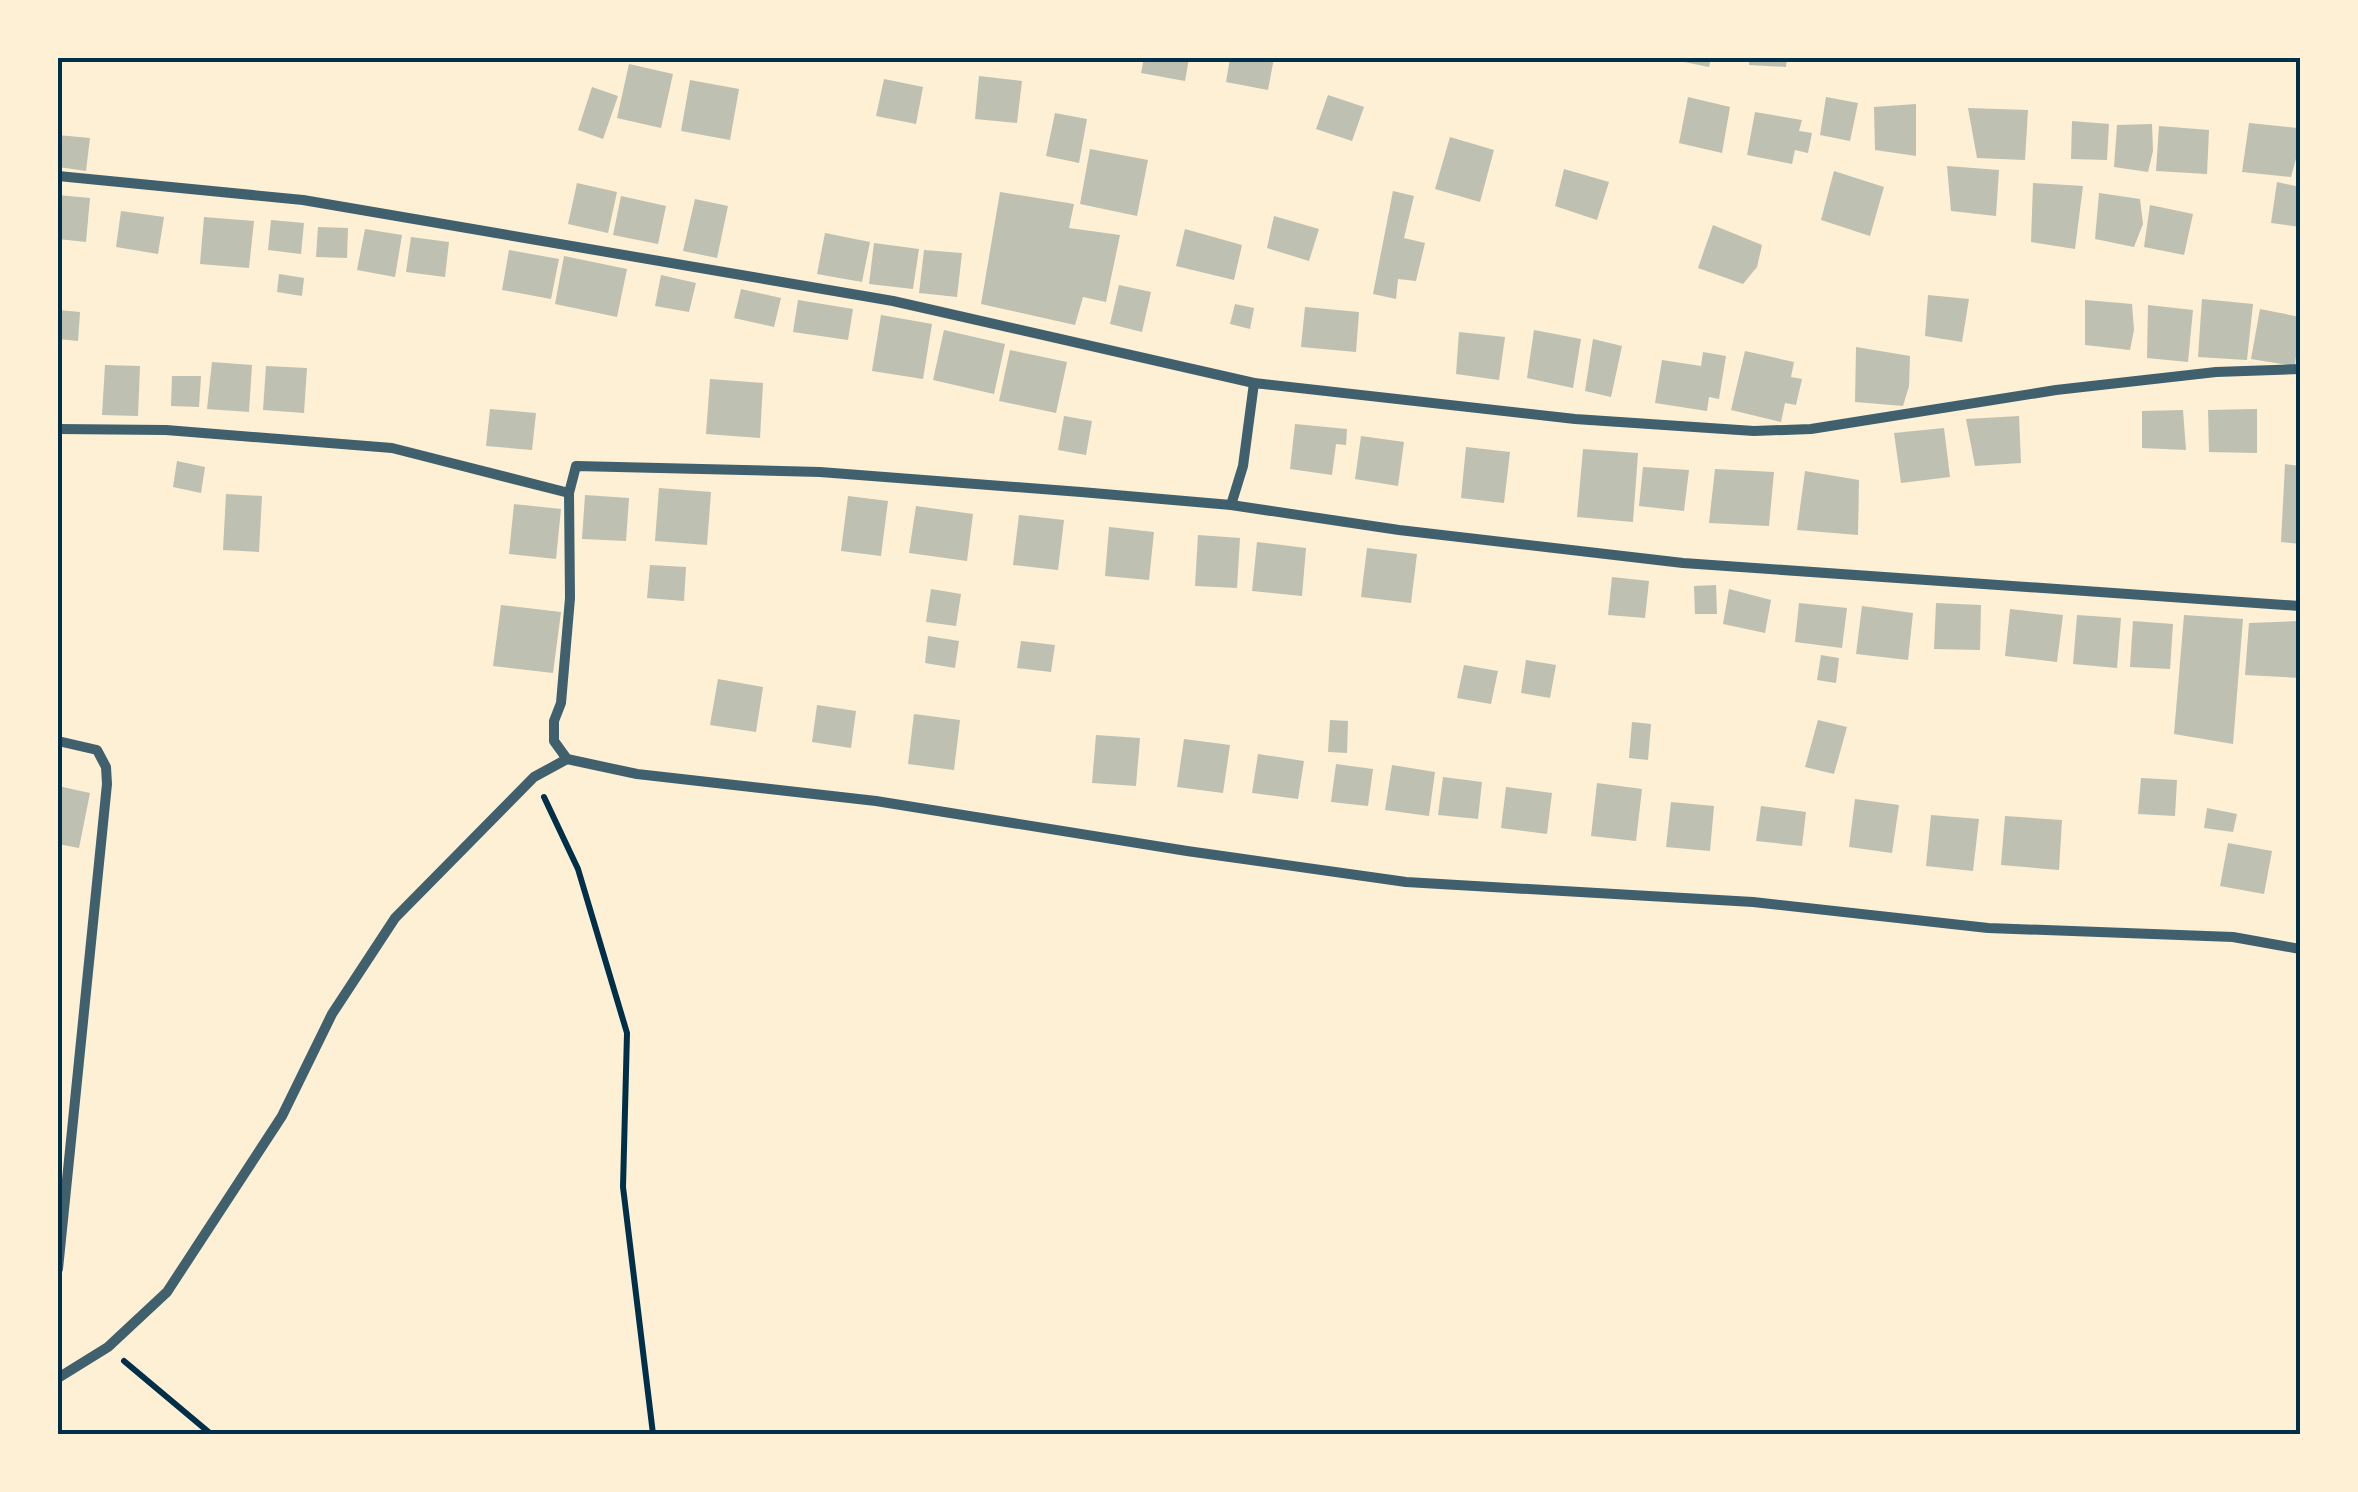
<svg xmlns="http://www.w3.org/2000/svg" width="2358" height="1492" font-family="'Archivo Narrow',sans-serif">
	<rect width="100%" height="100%" fill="#fdf0d5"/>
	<!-- building -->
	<g fill="#bec0b2">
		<polygon points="1144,58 1189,58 1185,81 1141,73"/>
		<polygon points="1230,58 1274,58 1268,90 1226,82"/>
		<polygon points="1664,58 1711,58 1709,67"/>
		<polygon points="1749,58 1787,58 1786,67 1749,65"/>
		<polygon points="629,64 673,74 661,128 617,118"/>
		<polygon points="979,76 1022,81 1017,123 975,119"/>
		<polygon points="884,79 923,87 916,124 876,116"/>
		<polygon points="690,80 739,89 730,140 681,131"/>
		<polygon points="592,87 618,96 603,139 578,130"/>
		<polygon points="1328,95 1364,107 1352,141 1316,129"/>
		<polygon points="1688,97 1730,107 1722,153 1679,143"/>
		<polygon points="1826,97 1858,103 1850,141 1820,135"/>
		<polygon points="1916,104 1916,156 1875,150 1874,107"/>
		<polygon points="1968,108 2028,110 2025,160 1977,158"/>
		<polygon points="1755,112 1802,120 1799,131 1812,133 1808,153 1795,150 1792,164 1747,155"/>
		<polygon points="1055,113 1087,119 1079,163 1046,156"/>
		<polygon points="2072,121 2109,124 2107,160 2071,159"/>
		<polygon points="2249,123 2297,128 2297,155 2291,177 2242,172"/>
		<polygon points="2152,124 2153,151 2148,172 2114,167 2117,125"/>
		<polygon points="2159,126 2209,130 2207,174 2156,171"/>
		<polygon points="58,135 90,138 86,171 58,167"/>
		<polygon points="1450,137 1494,150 1480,202 1435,189"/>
		<polygon points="1090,149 1148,160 1137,216 1080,204"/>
		<polygon points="1947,166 1999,170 1996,216 1951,211"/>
		<polygon points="1564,169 1609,182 1597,220 1555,206"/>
		<polygon points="1834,171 1884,187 1870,236 1821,220"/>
		<polygon points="2277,182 2300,187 2300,227 2271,223"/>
		<polygon points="577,183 617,192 608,233 568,224"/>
		<polygon points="2033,183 2083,186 2075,249 2031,242"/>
		<polygon points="1393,191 1414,196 1404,238 1425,243 1416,281 1398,279 1396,299 1373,294"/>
		<polygon points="1000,192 1074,204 1069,228 1120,235 1106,302 1083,297 1075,325 981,304"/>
		<polygon points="2099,193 2140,199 2143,224 2134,247 2095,239"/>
		<polygon points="58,195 90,198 86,242 58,239"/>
		<polygon points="621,196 666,206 658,244 613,235"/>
		<polygon points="695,199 728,206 717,258 683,251"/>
		<polygon points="2150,205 2193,214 2184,255 2144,247"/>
		<polygon points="121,211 164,217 158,254 116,247"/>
		<polygon points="1274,216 1319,229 1309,261 1267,248"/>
		<polygon points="204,217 254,221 249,268 200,264"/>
		<polygon points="271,220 304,223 301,254 268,250"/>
		<polygon points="1713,225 1762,245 1757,267 1743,284 1698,268"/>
		<polygon points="318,227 348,228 347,258 316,257"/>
		<polygon points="365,229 402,235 395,277 357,270"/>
		<polygon points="1185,229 1242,245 1234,280 1176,266"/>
		<polygon points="825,233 870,242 862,282 817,274"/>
		<polygon points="411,237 449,242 445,277 406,272"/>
		<polygon points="874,243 919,249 913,289 869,284"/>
		<polygon points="509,250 559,259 551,299 502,290"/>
		<polygon points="924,250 962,253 957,297 919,293"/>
		<polygon points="564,256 627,269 617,317 555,304"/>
		<polygon points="279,274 304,278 302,296 277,292"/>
		<polygon points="661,275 696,283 689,312 655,306"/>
		<polygon points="1119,285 1151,292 1142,332 1110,324"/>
		<polygon points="741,289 781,298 774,327 734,318"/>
		<polygon points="1928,295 1969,299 1962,342 1925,336"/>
		<polygon points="2202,299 2253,304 2247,360 2198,357"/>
		<polygon points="798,300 853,309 848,340 793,332"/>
		<polygon points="2085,300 2132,304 2134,330 2130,350 2085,345"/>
		<polygon points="1235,304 1254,308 1250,329 1230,324"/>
		<polygon points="2148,305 2193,310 2188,362 2147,358"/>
		<polygon points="1305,307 1359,312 1356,352 1301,347"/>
		<polygon points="2260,309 2300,317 2295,366 2251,359"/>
		<polygon points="58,310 80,312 78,341 58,339"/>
		<polygon points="881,315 932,324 923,379 872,371"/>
		<polygon points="944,330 1005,344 994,394 933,380"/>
		<polygon points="1534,330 1581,339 1573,388 1527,378"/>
		<polygon points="1459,332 1505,337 1499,380 1456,374"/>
		<polygon points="1593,339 1622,346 1611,397 1585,391"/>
		<polygon points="1856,347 1910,356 1909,386 1903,406 1855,402"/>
		<polygon points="1010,350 1067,362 1056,413 999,401"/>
		<polygon points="1745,351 1794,362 1791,377 1802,379 1796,405 1785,403 1781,422 1731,410"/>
		<polygon points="1703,352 1726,356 1719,399 1709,397 1707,411 1655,403 1662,360 1701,366"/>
		<polygon points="212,362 252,365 249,412 207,409"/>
		<polygon points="105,365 140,366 138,416 102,415"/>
		<polygon points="266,366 307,368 304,413 263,410"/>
		<polygon points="172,376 201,376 199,407 171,406"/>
		<polygon points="710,379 763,383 760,438 706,434"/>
		<polygon points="490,409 536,413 532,450 486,446"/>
		<polygon points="2257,409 2257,453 2209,452 2208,410"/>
		<polygon points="2183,410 2186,450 2142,448 2142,411"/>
		<polygon points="1064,416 1092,421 1086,455 1058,450"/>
		<polygon points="2019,416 2021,463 1975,466 1966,419"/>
		<polygon points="1295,424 1347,429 1346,445 1336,444 1332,475 1290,469"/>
		<polygon points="1944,428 1950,477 1901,483 1894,433"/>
		<polygon points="1361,436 1404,442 1398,486 1355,479"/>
		<polygon points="1466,447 1510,452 1504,503 1461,498"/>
		<polygon points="1583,449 1638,453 1633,522 1577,517"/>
		<polygon points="177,461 205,467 201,493 173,487"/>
		<polygon points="2285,464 2300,466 2300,544 2281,542"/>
		<polygon points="1643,467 1689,470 1684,511 1639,506"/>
		<polygon points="1715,469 1774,472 1769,526 1709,523"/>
		<polygon points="1805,471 1859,480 1858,535 1797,530"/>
		<polygon points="659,488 711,492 707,545 655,541"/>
		<polygon points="226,494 262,496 259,552 223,550"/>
		<polygon points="585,495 629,498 626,541 582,539"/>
		<polygon points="848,496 888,501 881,556 841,551"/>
		<polygon points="514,504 561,509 556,559 509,554"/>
		<polygon points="916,506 973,514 967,561 909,553"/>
		<polygon points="1019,515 1064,520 1058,570 1013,565"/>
		<polygon points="1109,527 1154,532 1149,580 1105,576"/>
		<polygon points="1198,535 1240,538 1237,588 1195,586"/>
		<polygon points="1257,542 1306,548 1302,596 1252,591"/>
		<polygon points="1367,548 1417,554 1411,603 1361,597"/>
		<polygon points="650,565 686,567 684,601 647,598"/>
		<polygon points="1612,577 1649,581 1645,618 1608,615"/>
		<polygon points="1716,585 1717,614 1695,614 1694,586"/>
		<polygon points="931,589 961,594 956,626 926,622"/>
		<polygon points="1729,589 1771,600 1765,633 1723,624"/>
		<polygon points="1799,603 1847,608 1842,648 1795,642"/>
		<polygon points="1936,603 1981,605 1980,650 1934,649"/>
		<polygon points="501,605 561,612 553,673 493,666"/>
		<polygon points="1862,606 1913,613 1908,660 1856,654"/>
		<polygon points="2010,609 2063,615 2057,662 2005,656"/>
		<polygon points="2077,615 2121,618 2117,668 2073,664"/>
		<polygon points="2184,615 2243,619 2233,744 2174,734"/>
		<polygon points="2133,621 2173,624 2170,669 2130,667"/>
		<polygon points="2300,621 2300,678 2245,675 2249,623"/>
		<polygon points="928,636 959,641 955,668 925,663"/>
		<polygon points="1021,641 1055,645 1051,672 1017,668"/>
		<polygon points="1821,655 1839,658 1836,683 1817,680"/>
		<polygon points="1526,660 1556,665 1550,698 1521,693"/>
		<polygon points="1464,665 1498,671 1491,704 1457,698"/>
		<polygon points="718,679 763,687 756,732 710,725"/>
		<polygon points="817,705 856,711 851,748 812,742"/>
		<polygon points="914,714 960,720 954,770 908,764"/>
		<polygon points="1330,720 1348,721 1347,753 1328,752"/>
		<polygon points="1818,720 1847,727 1834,774 1805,767"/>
		<polygon points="1632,722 1651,724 1648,760 1629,758"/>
		<polygon points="1096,735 1140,738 1136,786 1092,783"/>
		<polygon points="1184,739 1230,745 1223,793 1177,787"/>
		<polygon points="1258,754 1304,761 1298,799 1252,793"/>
		<polygon points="1336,764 1373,769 1368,806 1331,802"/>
		<polygon points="1392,765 1435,772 1429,816 1385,810"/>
		<polygon points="1443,777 1482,782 1478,819 1438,815"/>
		<polygon points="2141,778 2177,780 2175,816 2138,814"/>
		<polygon points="1597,783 1642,789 1636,841 1591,836"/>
		<polygon points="58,786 90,793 79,848 58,844"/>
		<polygon points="1506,787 1552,793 1547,834 1501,828"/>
		<polygon points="1855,799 1899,805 1892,853 1849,847"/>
		<polygon points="1671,802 1714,806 1710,851 1666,847"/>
		<polygon points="1761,806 1806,812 1802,846 1756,841"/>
		<polygon points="2207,808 2237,814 2233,832 2204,828"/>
		<polygon points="1931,815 1979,819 1973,871 1926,866"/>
		<polygon points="2005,816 2062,820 2059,870 2001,865"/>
		<polygon points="2228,843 2272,851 2264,894 2220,886"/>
	</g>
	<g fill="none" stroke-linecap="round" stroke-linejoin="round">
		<!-- path -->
		<g stroke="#003049" stroke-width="6">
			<polyline points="544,797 578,869 627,1033 623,1187 653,1434"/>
			<polyline points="124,1361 211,1434"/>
		</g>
		<!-- minor -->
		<g stroke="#3f606c" stroke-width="10">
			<polyline points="58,176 303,200 893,301 1254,383"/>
			<polyline points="58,429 166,430 392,448 569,493 576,466 820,472 1081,492 1231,505 1399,530 1683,563 2300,606"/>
			<polyline points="569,493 570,598 561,703 554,721 554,741 567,759 637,774 876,801 1187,851 1406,882 1753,902 1988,928 2233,937 2300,949"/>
			<polyline points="1231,505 1243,466 1254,383 1575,419 1754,431 1811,429 2056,390 2216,372 2300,369"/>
			<polyline points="58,741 97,750 106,767 107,784 58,1269"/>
			<polyline points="58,1378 108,1347 167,1292 282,1116 332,1014 395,918 534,777 567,759"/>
		</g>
	</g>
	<!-- border -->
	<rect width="2358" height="1492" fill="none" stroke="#fdf0d5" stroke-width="120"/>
	<rect x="60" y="60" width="2238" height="1372" fill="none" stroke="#003049" stroke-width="4"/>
</svg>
